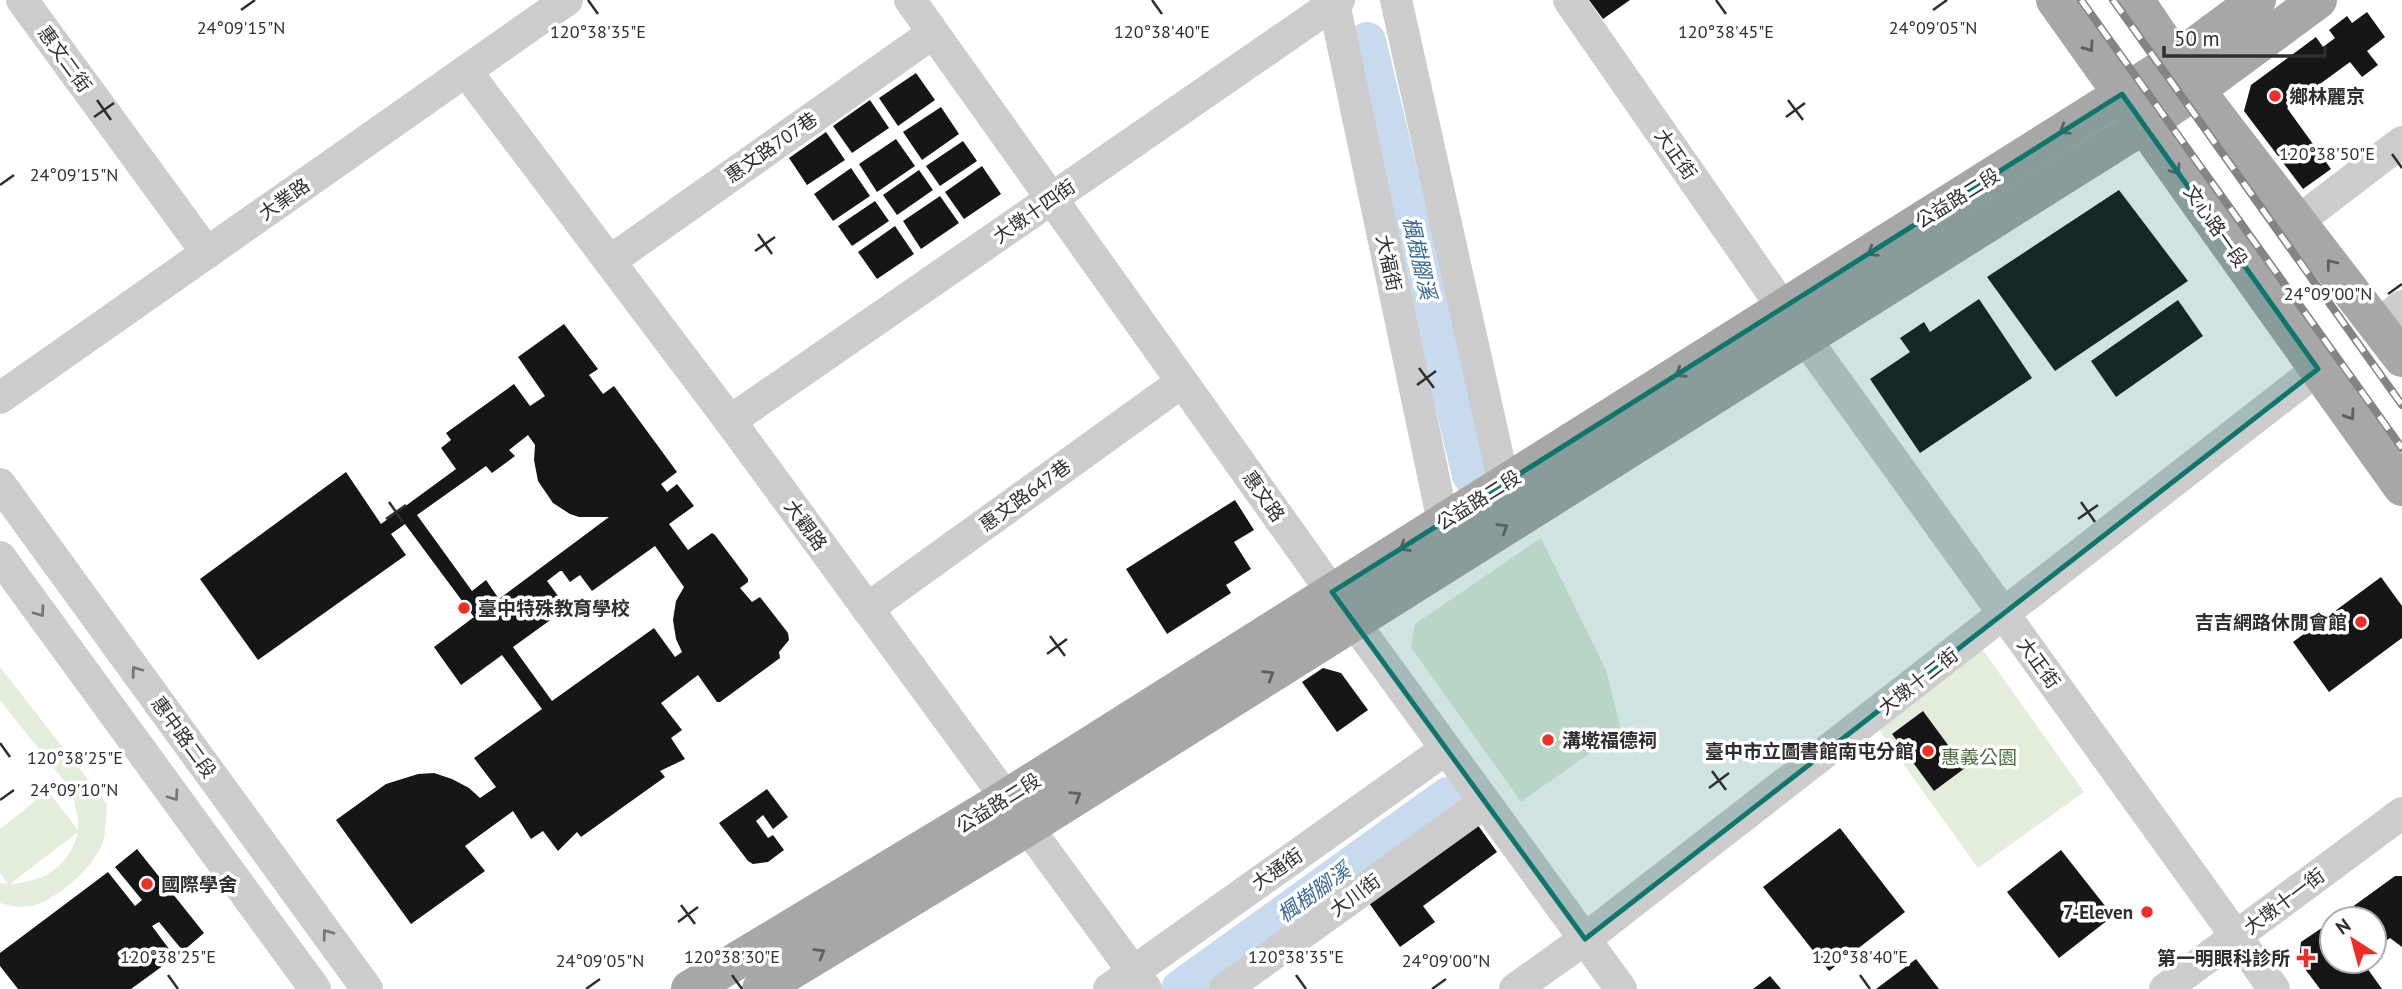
<svg xmlns="http://www.w3.org/2000/svg" width="2402" height="989" font-family="'PT Sans','Noto Sans TC',sans-serif">
	<rect width="100%" height="100%" fill="#fff"/>
	<!-- green -->
	<g fill="#e3eddc" fill-rule="evenodd">
		<polygon points="1541,538 1606,670 1621,731 1521,802 1411,647 1415,624"/>
		<polygon points="1980,646 2084,792 1978,868 1874,723"/>
		<path d="M0 667 107 804C106 816 106 830 103 842 95 866 57 900 32 906 22 908 11 906 0 903V883L8 884 0 873V829L48 791 78 830V820L72 791 0 700ZM78 832C70 866 44 882 10 884Z"/>
	</g>
	<g fill="none" stroke-linecap="round" stroke-linejoin="round">
		<!-- river -->
		<g stroke="#c7daee" stroke-width="38">
			<polyline points="1367,41 1471,475"/>
			<polyline points="1180,989 1448,796"/>
		</g>
	</g>
	<!-- building -->
	<g fill="#161616" fill-rule="evenodd">
		<polygon points="1589,0 1630,0 1603,19"/>
		<polygon points="2367,12 2385,37 2367,51 2378,65 2362,77 2350,62 2287,108 2331,169 2303,189 2244,111 2251,85 2316,37 2323,47 2335,38 2329,30 2347,16 2352,23"/>
		<polygon points="916,73 935,100 898,126 879,98"/>
		<polygon points="870,100 889,128 852,153 833,126"/>
		<polygon points="941,107 959,134 922,160 903,132"/>
		<polygon points="826,132 845,160 807,185 789,158"/>
		<polygon points="896,139 915,166 877,192 859,164"/>
		<polygon points="963,141 977,161 940,186 926,166"/>
		<polygon points="982,166 1001,194 964,219 945,192"/>
		<polygon points="851,168 870,196 833,221 814,194"/>
		<polygon points="919,170 933,190 897,215 883,195"/>
		<polygon points="2119,190 2188,281 2055,371 1987,277"/>
		<polygon points="940,196 959,223 921,249 903,221"/>
		<polygon points="875,201 889,221 852,246 838,226"/>
		<polygon points="895,226 914,254 877,279 858,252"/>
		<polygon points="1979,299 2032,378 1920,453 1870,379 1910,352 1900,338 1924,322 1930,332"/>
		<polygon points="2178,300 2203,336 2116,397 2091,361"/>
		<path d="M564 324 598 369 589 375 603 394 614 386 677 472 661 484 667 492 677 484 694 506 669 524 688 550 712 533 715 535 748 579V582L740 588 752 602 760 597 788 633 789 640 779 652 780 658 720 702H717L698 675 661 703 682 730 671 738 685 759 660 771 665 777 581 837 577 832 558 851 543 831 531 839 513 811 465 846 485 871 411 924 336 820 386 784 418 774 434 773 452 779 469 788 480 798 496 787 474 758 542 709 502 655 461 685 434 647 474 617 405 524 391 534 406 555 258 660 200 579 346 472 381 524 456 469 441 448 451 440 446 433 514 384 530 406 545 396 518 357ZM528 435 535 445 534 460 538 481 553 503 570 514 579 517H609L499 599 486 580 472 591 417 515 486 466 492 473 515 456 509 450ZM655 546 684 587 676 601 673 620 676 639 682 652 675 657 654 628 552 701 513 647 567 608 547 581 560 571H562L570 582 580 575 592 591Z"/>
		<polygon points="1235,500 1254,530 1234,542 1251,569 1226,585 1231,593 1167,634 1126,569"/>
		<polygon points="2381,577 2402,606 2402,638 2329,692 2293,642"/>
		<polygon points="1323,668 1341,673 1368,710 1337,732 1302,682"/>
		<polygon points="1923,711 1965,768 1934,791 1892,734"/>
		<polygon points="767,789 788,817 773,829 763,815 756,821 768,838 773,835 784,850 768,862 753,864 748,861 719,823"/>
		<polygon points="1477,824 1497,852 1423,906 1435,922 1400,947 1369,903"/>
		<polygon points="1840,828 1905,912 1829,971 1763,887"/>
		<polygon points="137,849 204,933 183,951 159,922 152,926 175,957 131,989 18,989 0,966 0,953 108,872 135,906 142,900 115,867"/>
		<polygon points="2061,850 2113,916 2059,958 2007,892"/>
		<polygon points="2395,876 2402,876 2402,947 2390,938 2374,949 2374,919 2345,919 2348,910"/>
		<polygon points="2332,921 2332,961 2362,961 2382,989 2320,989 2299,961 2301,942"/>
		<polygon points="1916,959 1939,989 1876,989"/>
		<polygon points="1770,976 1781,989 1753,989"/>
	</g>
	<g fill="none" stroke-linecap="round" stroke-linejoin="round">
		<!-- minor -->
		<g stroke="#ccc" stroke-width="32">
			<polyline points="22,0 207,253"/>
			<polyline points="910,0 1332,592 1621,989"/>
			<polyline points="1396,0 1504,484"/>
			<polyline points="1569,0 1783,308"/>
			<polyline points="1334,3 1443,522"/>
			<polyline points="466,71 730,421 1146,989"/>
			<polyline points="2297,222 2402,142"/>
			<polyline points="610,261 933,33"/>
			<polyline points="2378,324 2402,306"/>
			<polyline points="1805,338 2274,989"/>
			<polyline points="0,398 567,0"/>
			<polyline points="730,421 1339,0"/>
			<polyline points="0,484 367,989"/>
			<polyline points="0,557 315,989"/>
			<polyline points="867,609 1182,382"/>
			<polyline points="1109,989 1446,749"/>
			<polyline points="1225,989 1485,802"/>
			<polyline points="1515,989 1585,939 2318,369"/>
			<polyline points="2165,989 2402,813"/>
		</g>
		<!-- major -->
		<g stroke="#a7a7a7" stroke-width="38">
			<polyline points="2055,0 2402,487"/>
			<polyline points="2135,0 2196,90 2402,358"/>
			<polyline points="690,989 1005,799 2176,60 2257,0"/>
			<polyline points="761,989 1026,828 2144,125 2196,90 2318,0"/>
		</g>
		<!-- rail casing -->
		<g stroke="#848484" stroke-width="8">
			<g id="rail">
				<polyline points="2081,0 2402,448"/>
				<polyline points="2113,0 2402,405"/>
			</g>
		</g>
		<!-- rail -->
		<use href="#rail" stroke="#fff" stroke-width="5" stroke-dasharray="16" stroke-linecap="butt"/>
	</g>
	<!-- one-way arrows -->
	<defs><path id="oneway-chevron" d="M-2-3.5L2.5 0L-2 3.5" fill="none" stroke-width="1.6" stroke-linecap="round" stroke-linejoin="round" transform="scale(1.75)"/></defs>
	<g stroke="#5f5f5f">
		<use href="#oneway-chevron" transform="translate(2089 47) rotate(55)"/>
		<use href="#oneway-chevron" transform="translate(2064 130) rotate(148)"/>
		<use href="#oneway-chevron" transform="translate(2176 170) rotate(55)"/>
		<use href="#oneway-chevron" transform="translate(1872 252) rotate(148)"/>
		<use href="#oneway-chevron" transform="translate(2331 264) rotate(-128)"/>
		<use href="#oneway-chevron" transform="translate(1680 373) rotate(148)"/>
		<use href="#oneway-chevron" transform="translate(2350 415) rotate(55)"/>
		<use href="#oneway-chevron" transform="translate(1503 528) rotate(-32)"/>
		<use href="#oneway-chevron" transform="translate(1404 547) rotate(148)"/>
		<use href="#oneway-chevron" transform="translate(1269 675) rotate(-32)"/>
		<use href="#oneway-chevron" transform="translate(1076 796) rotate(-32)"/>
		<use href="#oneway-chevron" transform="translate(820 953) rotate(-31)"/>
	</g>
	<g stroke="#767676">
		<use href="#oneway-chevron" transform="translate(40 612) rotate(54)"/>
		<use href="#oneway-chevron" transform="translate(136 671) rotate(-126)"/>
		<use href="#oneway-chevron" transform="translate(174 796) rotate(54)"/>
		<use href="#oneway-chevron" transform="translate(327 934) rotate(-126)"/>
	</g>
	<!-- marked area -->
	<path fill="#0f766e" fill-opacity="0.2" stroke="#0f766e" stroke-width="5" stroke-linejoin="round" d="M2122 94 2318 369 1585 939 1332 592Z"/>
	<!-- ticks -->
	<path fill="none" stroke="#2f2f2f" stroke-width="2.5" d="M588 0 598 14M1152 0 1162 14M1716 0 1726 14M241 10 255 0M1933 10 1947 0M97 100 111 120M1788 100 1803 120M94 117 114 103M1786 117 1805 103M2392 154 2402 168M0 185 14 175M758 234 772 254M755 251 775 237M2388 294 2402 284M1419 368 1434 388M1417 385 1436 371M389 502 403 522M2081 502 2095 522M386 519 406 505M2078 519 2098 505M1050 636 1065 656M1047 654 1067 639M0 743 10 757M1712 771 1726 790M1709 788 1729 773M0 800 14 790M681 905 695 924M678 922 698 907M168 975 178 989M732 975 742 989M1296 975 1306 989M1860 975 1870 989M586 989 600 979M1432 989 1446 979"/>
	<!-- markers -->
	<g fill="#f12e26" stroke="#fff" stroke-width="2.5">
		<circle cx="2275" cy="96" r="7"/>
		<circle cx="464" cy="608" r="7"/>
		<circle cx="2361" cy="622" r="7"/>
		<circle cx="1548" cy="740" r="7"/>
		<circle cx="1928" cy="751" r="7"/>
		<circle cx="147" cy="884" r="7"/>
		<circle cx="2147" cy="912" r="7"/>
		<path d="M2302.5 947.5h7v7h7v7h-7v7h-7v-7h-7v-7h7z"/>
	</g>
	<g text-anchor="middle" stroke-width="7" stroke-linejoin="round" paint-order="stroke">
		<!-- street labels -->
		<g font-size="19" fill="#2f2f2f" stroke="#fff">
			<text transform="translate(65 59) rotate(54)" y="7">惠文二街</text>
			<text transform="translate(771 147) rotate(-35)" y="7">惠文路707巷</text>
			<text transform="translate(1676 154) rotate(55)" y="7">大正街</text>
			<text transform="translate(1957 198) rotate(-32)" y="7">公益路二段</text>
			<text transform="translate(284 199) rotate(-35)" y="7">大業路</text>
			<text transform="translate(1034 211) rotate(-35)" y="7">大墩十四街</text>
			<text transform="translate(2216 226) rotate(55)" y="7">文心路一段</text>
			<text transform="translate(1389 263) rotate(78)" y="7">大福街</text>
			<text transform="translate(1025 495) rotate(-36)" y="7">惠文路647巷</text>
			<text transform="translate(1264 496) rotate(55)" y="7">惠文路</text>
			<text transform="translate(1478 500) rotate(-32)" y="7">公益路二段</text>
			<text transform="translate(806 525) rotate(54)" y="7">大觀路</text>
			<text transform="translate(2039 663) rotate(54)" y="7">大正街</text>
			<text transform="translate(1918 681) rotate(-38)" y="7">大墩十二街</text>
			<text transform="translate(184 737) rotate(54)" y="7">惠中路二段</text>
			<text transform="translate(998 803) rotate(-32)" y="7">公益路二段</text>
			<text transform="translate(1277 869) rotate(-35)" y="7">大通街</text>
			<text transform="translate(1355 895) rotate(-36)" y="7">大川街</text>
			<text transform="translate(2284 901) rotate(-37)" y="7">大墩十一街</text>
		</g>
		<!-- poi labels -->
		<g font-size="19" font-weight="bold" fill="#2f2f2f" stroke="#fff" text-anchor="start">
			<text x="2289" y="103">鄉林麗京</text>
			<text x="478" y="615">臺中特殊教育學校</text>
			<text x="2347" y="629" text-anchor="end">吉吉網路休閒會館</text>
			<text x="1562" y="747">溝墘福德祠</text>
			<text x="1914" y="758" text-anchor="end">臺中市立圖書館南屯分館</text>
			<text x="161" y="891">國際學舍</text>
			<text x="2133" y="919" text-anchor="end">7-Eleven</text>
			<text x="2290" y="965" text-anchor="end">第一明眼科診所</text>
		</g>
		<!-- park labels -->
		<g font-size="19" fill="#4c6e39" stroke="#fff">
			<text x="1979" y="764">惠義公園</text>
		</g>
		<!-- water labels -->
		<g font-size="21" font-style="italic" fill="#376797" stroke="#fff">
			<text transform="translate(1419 258) rotate(77)" y="7">楓樹腳溪</text>
			<text transform="translate(1314 893) rotate(-36)" y="7">楓樹腳溪</text>
		</g>
	</g>
	<g font-size="18" text-anchor="middle" fill="#2f2f2f" stroke="#fff" stroke-width="7" stroke-linejoin="round" paint-order="stroke">
		<text x="241" y="34">24°09'15"N</text>
		<text x="1933" y="34">24°09'05"N</text>
		<text x="598" y="38">120°38'35"E</text>
		<text x="1162" y="38">120°38'40"E</text>
		<text x="1726" y="38">120°38'45"E</text>
		<text x="2327" y="160">120°38'50"E</text>
		<text x="74" y="181">24°09'15"N</text>
		<text x="2328" y="300">24°09'00"N</text>
		<text x="75" y="764">120°38'25"E</text>
		<text x="74" y="796">24°09'10"N</text>
		<text x="168" y="963">120°38'25"E</text>
		<text x="732" y="963">120°38'30"E</text>
		<text x="1296" y="963">120°38'35"E</text>
		<text x="1860" y="963">120°38'40"E</text>
		<text x="600" y="967">24°09'05"N</text>
		<text x="1446" y="967">24°09'00"N</text>
	</g>
	<!-- north arrow -->
	<g transform="translate(2353 940) rotate(324)"><circle r="33" fill="#ffffff" stroke="#acacac" stroke-width="2"/>
	<path d="M0-5L12 26L0 18L-12 26Z" fill="#f12e26"/>
	<text y="-10" font-size="19" font-weight="bold" text-anchor="middle" fill="#2f2f2f">N</text>
	</g>
	<!-- scale -->
	<path d="M2164 46v10h161v-10" fill="none" stroke="#2f2f2f" stroke-width="3.5"/>
	<text x="2174" y="46" font-size="21" fill="#2f2f2f" stroke="#ffffff" stroke-width="5" paint-order="stroke">50 m</text>
</svg>
